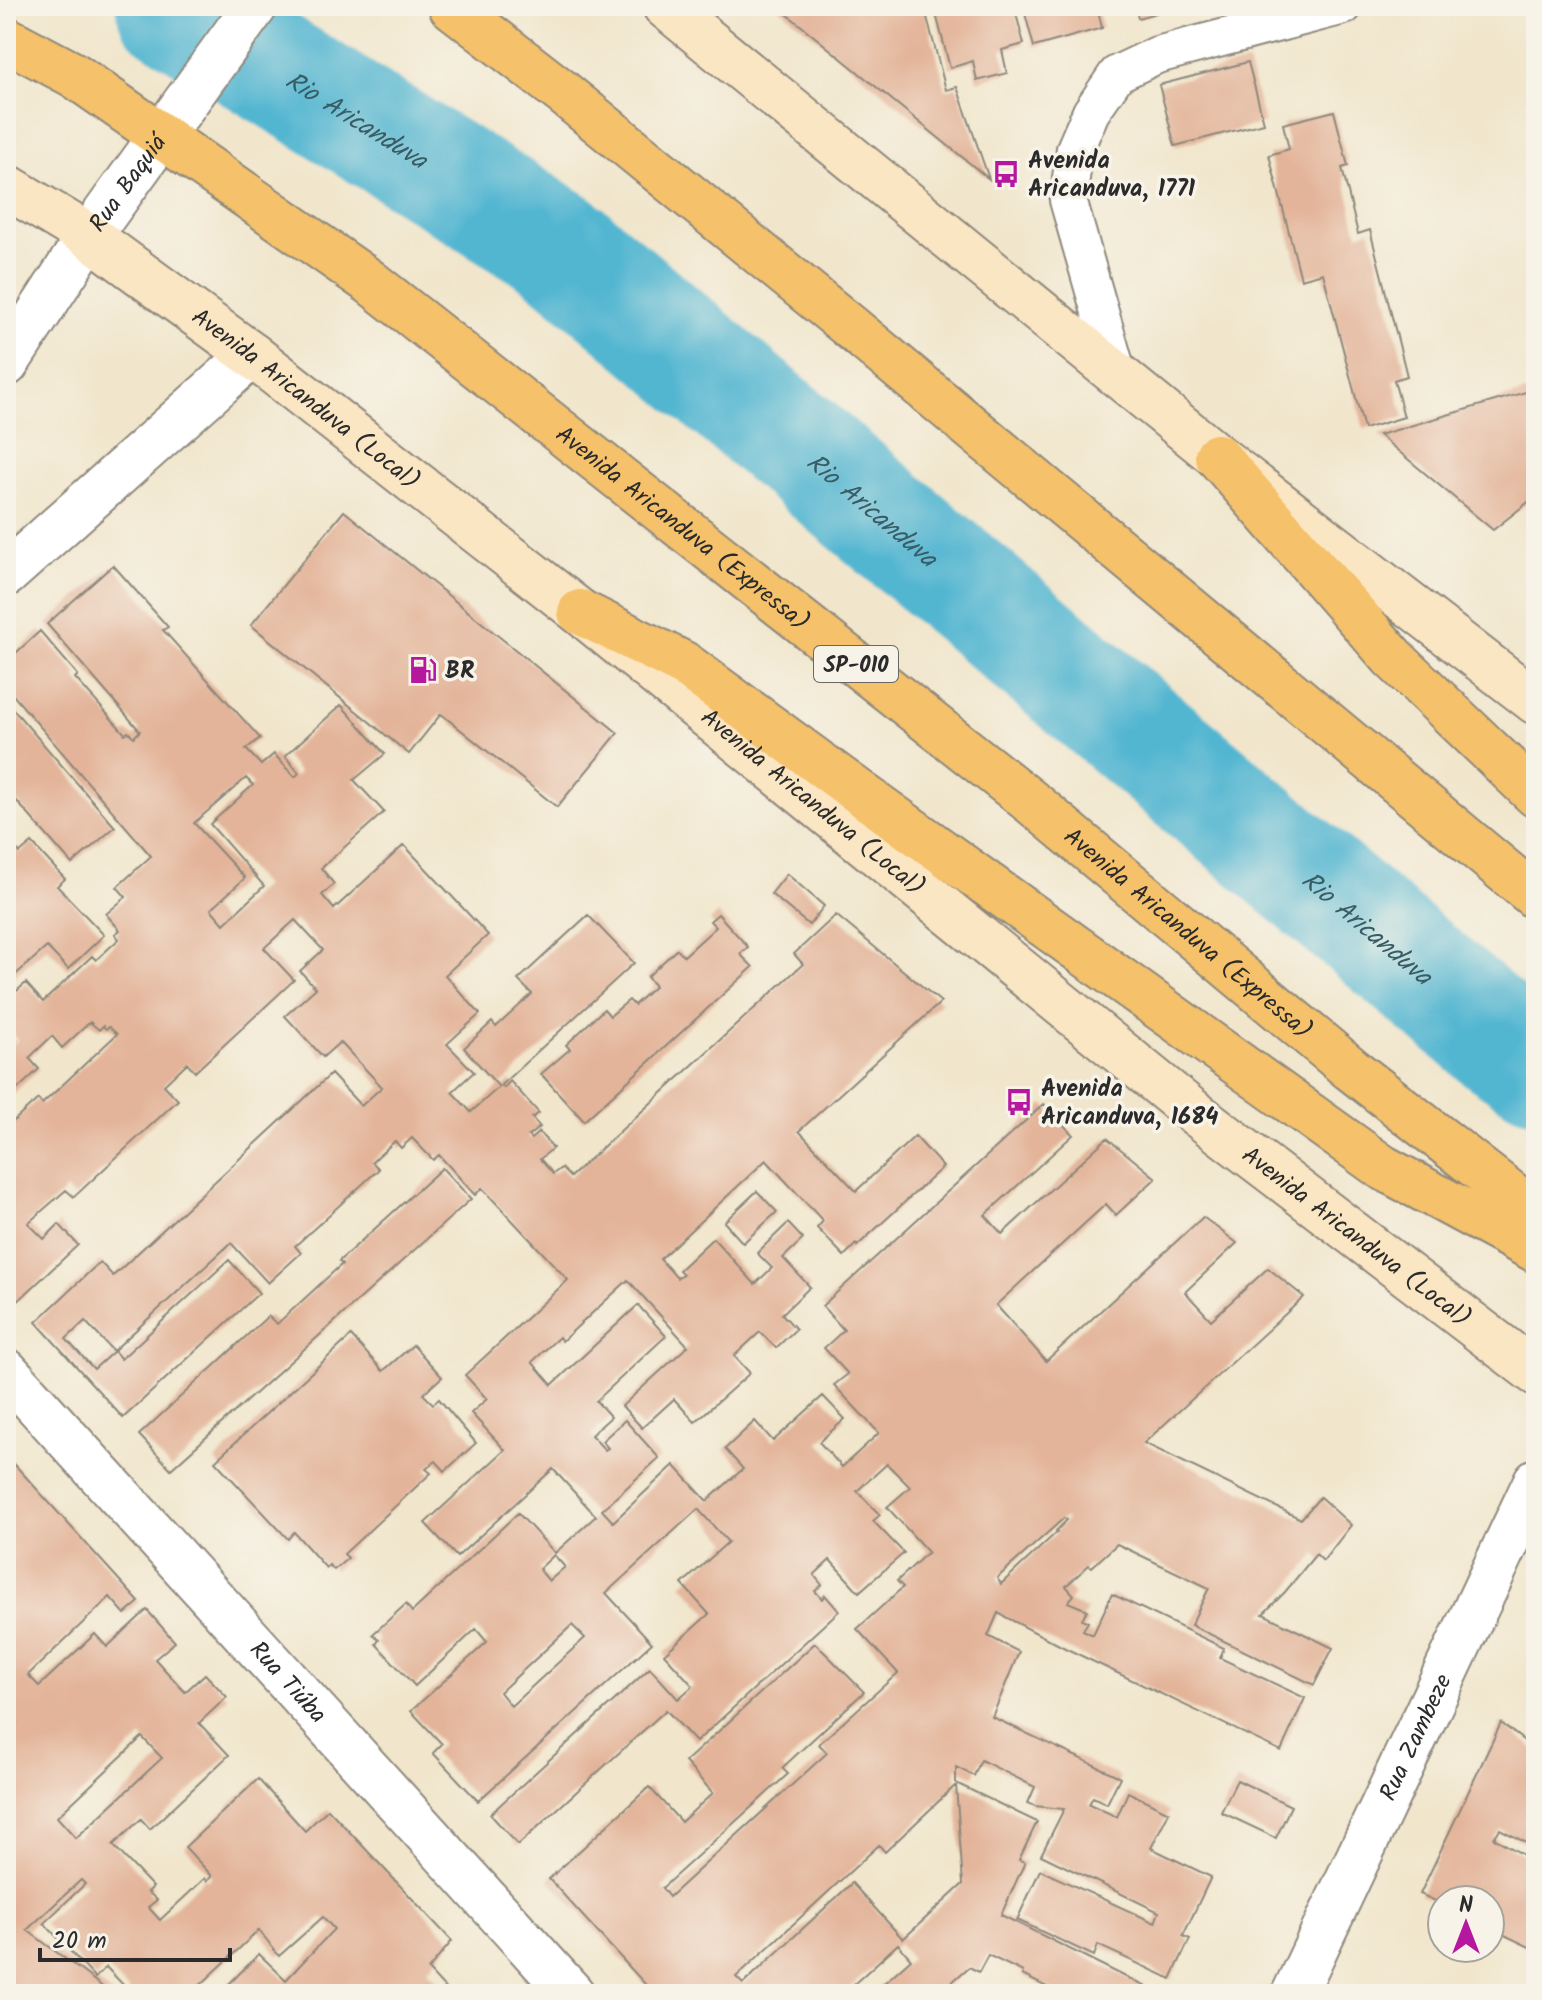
<svg xmlns="http://www.w3.org/2000/svg" width="1542" height="2000" font-family="Kalam,sans-serif">
	<rect width="100%" height="100%" fill="#f7f3e8"/>
	<filter id="ink" filterUnits="userSpaceOnUse"><feTurbulence type="fractalNoise" baseFrequency=".0125" numOctaves="2"/><feDisplacementMap in="SourceGraphic" scale="16" xChannelSelector="R" yChannelSelector="G"/><feConvolveMatrix kernelMatrix="1 2 1 2 8 2 1 2 1" color-interpolation-filters="sRGB"/></filter>
	<filter id="wash" filterUnits="userSpaceOnUse"><feTurbulence type="fractalNoise" baseFrequency=".006" numOctaves="4" result="noise"/><feDisplacementMap in="SourceGraphic" scale="32" xChannelSelector="R" yChannelSelector="G"/><feGaussianBlur stdDeviation="1.8" result="paint"/><feColorMatrix in="noise" values="0 0 0 0 0 0 0 0 0 0 0 0 0 0 0 0 0 1.4 0 .05"/><feComposite in="paint" operator="in"/></filter>
	<g filter="url(#wash)">
		<rect width="100%" height="100%" fill="#f1e6cc"/>
		<g fill="none" stroke-linecap="round" stroke-linejoin="round">
			<!-- river -->
			<path stroke="#52b6d1" stroke-width="114" id="s1" d="M173 6 559 245 1500 1040 1536 1064"/>
		</g>
		<g id="blocks">
			<!-- building -->
			<g fill="#e3b499" fill-rule="evenodd">
				<polygon points="777,6 924,6 946,90 957,87 989,179"/>
				<polygon points="934,6 1014,6 1024,44 1002,50 1007,73 977,81 973,61 950,68"/>
				<polygon points="1023,6 1097,6 1102,28 1034,47"/>
				<polygon points="1135,6 1176,6 1177,7 1138,18"/>
				<polygon points="1248,62 1264,123 1175,146 1159,85"/>
				<polygon points="1334,111 1348,166 1342,168 1358,234 1370,230 1407,376 1394,380 1404,417 1364,429 1323,273 1301,279 1269,155 1289,149 1283,124"/>
				<polygon points="1536,389 1536,496 1493,530 1379,435"/>
				<polygon points="344,511 618,733 557,807 441,714 409,754 251,625"/>
				<path d="M113 565 168 627 163 630 260 738 246 749 261 765 274 754 295 777 299 773 285 756 341 705 385 754 354 780 384 812 321 868 334 884 322 895 334 909 404 845 488 935 445 975 480 1014 447 1044 474 1072 452 1092 471 1112 499 1087 464 1048 492 1022 496 1027 532 994 518 980 588 915 634 963 501 1085 504 1088 510 1081 539 1113 532 1118 540 1127 528 1136 531 1139 539 1132 553 1148 540 1159 553 1174 561 1168 570 1177 803 964 794 954 836 915 941 1002 799 1131 856 1191 915 1136 943 1167 857 1246 856 1244 844 1256 817 1228 823 1221 766 1160 660 1259 677 1278 683 1274 679 1270 713 1238 755 1284 772 1268 757 1253 788 1223 803 1239 783 1258 810 1287 782 1314 796 1329 776 1348 760 1332 734 1356 750 1373 695 1422 674 1399 642 1428 622 1406 688 1346 628 1280 562 1341 559 1337 532 1362 552 1385 638 1305 666 1336 596 1401 611 1417 591 1435 605 1450 608 1448 602 1441 625 1420 659 1458 602 1510 613 1522 674 1465 707 1501 743 1469 725 1449 755 1421 773 1441 823 1396 845 1419 819 1442 842 1467 879 1433 834 1385 848 1374 824 1348 844 1330 822 1306 1044 1104 1073 1135 985 1215 1002 1234 1107 1138 1156 1178 1116 1215 1106 1204 996 1305 1046 1361 1203 1217 1237 1243 1185 1292 1211 1320 1268 1268 1304 1297 1144 1443 1301 1519 1320 1497 1351 1525 1323 1561 1316 1554 1285 1592 1263 1614 1333 1648 1314 1685 1191 1625 1209 1588 1117 1544 1092 1567 1089 1565 1066 1586 1074 1595 1068 1602 1087 1610 1082 1619 1088 1622 1083 1630 1093 1635 1112 1594 1224 1648 1220 1658 1305 1698 1281 1751 1065 1648 998 1613 988 1636 1019 1652 992 1717 1120 1777 1107 1804 1093 1797 1089 1804 1117 1817 1128 1792 1169 1812 1151 1848 1211 1877 1183 1936 1190 1939 1171 1979 1098 1945 1094 1956 1017 1920 1040 1870 1155 1923 1159 1912 1041 1855 1064 1809 1035 1806 1028 1803 1035 1787 981 1760 974 1776 956 1767V1783L1037 1822 1019 1860 1025 1862 1001 1915 1160 1994H1061L1022 1975 1023 1972 988 1955 979 1972 969 1967 942 1991 948 1994H872L911 1959 898 1944 843 1994H654L549 1879 649 1787 681 1822 713 1793 685 1762 815 1643 864 1692 782 1768 788 1774 662 1888 669 1897 827 1753 819 1744 898 1673 857 1629 903 1587 897 1581 928 1552 887 1507 910 1487 887 1464 857 1491 880 1515 873 1521 904 1553 859 1592 830 1560 814 1575 822 1585 815 1591 822 1599 825 1595 839 1611 696 1742 666 1710 518 1845 490 1814 650 1668 678 1699 693 1686 664 1654 709 1614 682 1584 728 1542 698 1509 606 1593 652 1643 478 1801 433 1753 442 1744 411 1711 487 1642 476 1629 415 1686 376 1644 379 1640 373 1634 406 1604 412 1612 518 1513 555 1553 596 1516 553 1469 457 1557 425 1523 505 1450 471 1413 487 1399 465 1375 568 1280 482 1188 475 1195 439 1155 433 1160 412 1138 401 1148 395 1141 372 1162 379 1169 295 1246 301 1253 268 1283 231 1243 113 1351 85 1321 66 1339 94 1369 114 1351 121 1359 229 1260 259 1293 123 1418 36 1322 100 1262 113 1276 331 1074 361 1106 382 1087 340 1042 323 1057 285 1016 316 988 300 971 323 950 295 920 264 948 294 980 195 1072 187 1063 164 1085 178 1100 74 1197 66 1190 28 1223 44 1239 59 1224 78 1245 17 1302 6 1290V1128L38 1099 42 1104 117 1034 109 1027 106 1029 103 1026 99 1030 90 1022 62 1048 52 1036 29 1058 39 1069 6 1100V1035L14 1044 17 1040 6 1028V986L13 994 26 983 43 1002 92 956 96 960 119 939 115 934 120 930 106 914 126 897 117 887 151 856 6 687V662L40 631 78 675 75 678 125 734 128 732 134 737 140 731 47 624ZM246 778 253 785 210 824 264 886 224 924 211 909 245 878 194 823ZM1064 1518 1067 1520 1056 1531 1057 1532 1001 1584 997 1578ZM554 1555 565 1567 549 1581 539 1569ZM572 1625 585 1638 511 1706 500 1692ZM956 1785 963 1884 903 1939 852 1883 743 1984 736 1977 879 1845 885 1852Z"/>
				<polygon points="6,701 115,827 72,864 6,789"/>
				<polygon points="6,838 20,853 32,843 65,879 57,886 104,935 68,969 47,947 13,977 6,969"/>
				<polygon points="787,874 824,906 809,925 771,894"/>
				<polygon points="718,914 748,947 740,954 753,967 584,1121 541,1074 570,1049 566,1045 604,1009 610,1016 629,1000 634,1005 655,986 647,977 677,949 684,956 716,927 710,921"/>
				<polygon points="442,1168 471,1199 171,1469 139,1435 268,1316 277,1324 342,1264 339,1261"/>
				<polygon points="757,1191 777,1212 743,1243 724,1222"/>
				<polygon points="351,1336 383,1371 413,1345 442,1377 423,1394 433,1404 439,1399 476,1443 445,1471 436,1461 426,1469 431,1473 344,1554 348,1558 334,1570 329,1565 326,1568 294,1532 288,1539 215,1461"/>
				<path d="M6 1455 139 1602 125 1614 110 1597 28 1675 39 1686 95 1634 107 1647 147 1610 175 1642 155 1659 185 1692 205 1674 227 1697 199 1723 229 1755 150 1829 141 1819 113 1845 153 1887 148 1892 157 1900 148 1907 160 1920 205 1878 207 1881 212 1876 185 1847 258 1779 305 1831 328 1809 452 1941 428 1970 450 1994H219L259 1954 286 1980 334 1929 323 1917 279 1956 259 1930 193 1992 194 1994H128L130 1992 106 1967 95 1978 44 1923 85 1884 81 1880 27 1930 112 1994H6V1796L9 1794 6 1791V1733L17 1722 6 1710ZM142 1737 162 1758 76 1838 57 1817Z"/>
				<polygon points="1501,1723 1536,1750 1536,1848 1500,1829 1494,1838 1536,1862 1536,1950 1490,1928 1490,1900 1442,1900 1442,1904 1420,1894"/>
				<polygon points="1237,1780 1291,1806 1276,1838 1221,1812"/>
			</g>
		</g>
	</g>
	<g filter="url(#ink)">
		<use href="#blocks" fill-opacity="0" stroke="#8e887c" stroke-width="2"/>
		<g fill="none" stroke-linecap="round" stroke-linejoin="round">
			<!-- service casing -->
			<g stroke="#8e887c" stroke-width="40">
				<polyline id="service" points="1118,375 1068,200 1075,149 1091,112 1117,74 1157,55 1344,6"/>
			</g>
			<!-- minor casing -->
			<g stroke="#8e887c" stroke-width="48">
				<g id="minor">
					<path id="s2" d="M6 1371 572 1994"/>
					<path id="s3" d="M1294 1994 1536 1481"/>
				</g>
			</g>
			<!-- tertiary casing -->
			<g stroke="#8e887c" stroke-width="48">
				<g id="tertiary">
					<path id="s4" d="M6 364 89 236 255 6"/>
					<polyline points="6,574 252,355"/>
				</g>
			</g>
			<!-- secondary casing -->
			<g stroke="#8e887c" stroke-width="48">
				<g id="secondary">
					<polyline points="665,6 1217,456 1536,702"/>
					<path id="s5" d="M6 186 89 236 252 355 580 612 1190 1109 1536 1373"/>
				</g>
			</g>
			<!-- trunk casing -->
			<g stroke="#8e887c" stroke-width="48">
				<g id="trunk">
					<polyline points="451,6 562,92 848,325 1536,897"/>
					<path id="s6" d="M6 39 74 75 369 281 1035 805 1351 1069 1536 1213"/>
					<polyline points="1217,456 1393,658 1536,795"/>
					<polyline points="580,612 684,664 845,782 1382,1167 1536,1250"/>
				</g>
			</g>
			<!-- service -->
			<use href="#service" stroke="#fff" stroke-width="36"/>
			<!-- minor -->
			<use href="#minor" stroke="#fff" stroke-width="44"/>
			<!-- tertiary -->
			<use href="#tertiary" stroke="#fff" stroke-width="44"/>
			<!-- secondary -->
			<use href="#secondary" stroke="#fbe6c4" stroke-width="44"/>
			<!-- trunk -->
			<use href="#trunk" stroke="#f5c16b" stroke-width="44"/>
		</g>
	</g>
	<!-- icons -->
	<defs>
		<g id="bus-bare" transform="scale(2.16)"><path d="M-5-6H5V4H4V6H2V4H-2V6H-4V4H-5ZM-3.5-4V0h7V-4ZM-3.5 1.2v1.5H-2V1.2ZM2 1.2v1.5H3.5V1.2Z" fill="#b5179e" stroke="#f7f3e8" stroke-width="2.5" paint-order="stroke"/></g>
		<g id="fuel-bare" transform="scale(2.16)"><path d="M-5.5-6h7V0h2V4h1.3V-2.5L3-4.5l.8-.8L6-3V5H2.5V1h-1V6h-7ZM-4.2-4.7v3.2H.2V-4.7Z" fill="#b5179e" stroke="#f7f3e8" stroke-width="2.5" paint-order="stroke"/></g>
	</defs>
	<g fill-rule="evenodd">
		<use href="#bus-bare" x="1006" y="174"/>
		<use href="#fuel-bare" x="423" y="670"/>
		<use href="#bus-bare" x="1019" y="1102"/>
	</g>
	<g text-anchor="middle" stroke-width="7" stroke-linejoin="round" paint-order="stroke">
		<!-- shield labels -->
		<rect fill="#f7f3e8" stroke="#686764" stroke-width="2" x="814" y="646" width="84" height="36" rx="6"/>
		<g font-size="22" font-weight="bold" fill="#2b2b2b">
			<text x="856" y="672">SP-010</text>
		</g>
		<!-- poi labels -->
		<g font-size="24" font-weight="bold" fill="#2b2b2b" stroke="#f7f3e8" text-anchor="start">
			<text x="1028" y="168">Avenida<tspan x="1028" dy="28">Aricanduva, 1771</tspan></text>
			<text x="445" y="678">BR</text>
			<text x="1041" y="1096">Avenida<tspan x="1041" dy="28">Aricanduva, 1684</tspan></text>
		</g>
		<!-- street labels -->
		<g font-size="24" fill="#2b2b2b" stroke="#f7f3e8">
			<text dy="8" stroke="none"><textPath href="#s4" startOffset="218">Rua Baquiá</textPath></text>
			<text dy="8" stroke="none"><textPath href="#s5" startOffset="368">Avenida Aricanduva (Local)</textPath></text>
			<text dy="8" stroke="none"><textPath href="#s6" startOffset="836">Avenida Aricanduva (Expressa)</textPath></text>
			<text dy="8" stroke="none"><textPath href="#s5" startOffset="1016">Avenida Aricanduva (Local)</textPath></text>
			<text dy="8" stroke="none"><textPath href="#s6" startOffset="1484">Avenida Aricanduva (Expressa)</textPath></text>
			<text dy="8" stroke="none"><textPath href="#s5" startOffset="1712">Avenida Aricanduva (Local)</textPath></text>
			<text dy="8" stroke="none"><textPath href="#s2" startOffset="420">Rua Tiúba</textPath></text>
			<text dy="8" stroke="none"><textPath href="#s3" startOffset="284">Rua Zambeze</textPath></text>
		</g>
		<!-- water labels -->
		<g font-size="26" font-style="italic" fill="#395c65" stroke="#f7f3e8">
			<text dy="9" stroke="none"><textPath href="#s1" startOffset="216">Rio Aricanduva</textPath></text>
			<text dy="9" stroke="none"><textPath href="#s1" startOffset="864">Rio Aricanduva</textPath></text>
			<text dy="9" stroke="none"><textPath href="#s1" startOffset="1512">Rio Aricanduva</textPath></text>
		</g>
	</g>
	<!-- margin -->
	<rect width="1542" height="2000" fill="none" stroke="#f7f3e8" stroke-width="32"/>
	<!-- north arrow -->
	<g transform="translate(1466 1924)"><circle r="38" fill="#f7f3e8" stroke="#a5a39c" stroke-width="2"/>
	<path d="M0-6L14 30L0 20L-14 30Z" fill="#b5179e"/>
	<text y="-12" font-size="22" font-weight="bold" text-anchor="middle" fill="#2b2b2b">N</text>
	</g>
	<!-- scale -->
	<path d="M40 1948v12h190v-12" fill="none" stroke="#2b2b2b" stroke-width="4"/>
	<text x="52" y="1948" font-size="24" fill="#2b2b2b" stroke="#f7f3e8" stroke-width="6" paint-order="stroke">20 m</text>
</svg>
